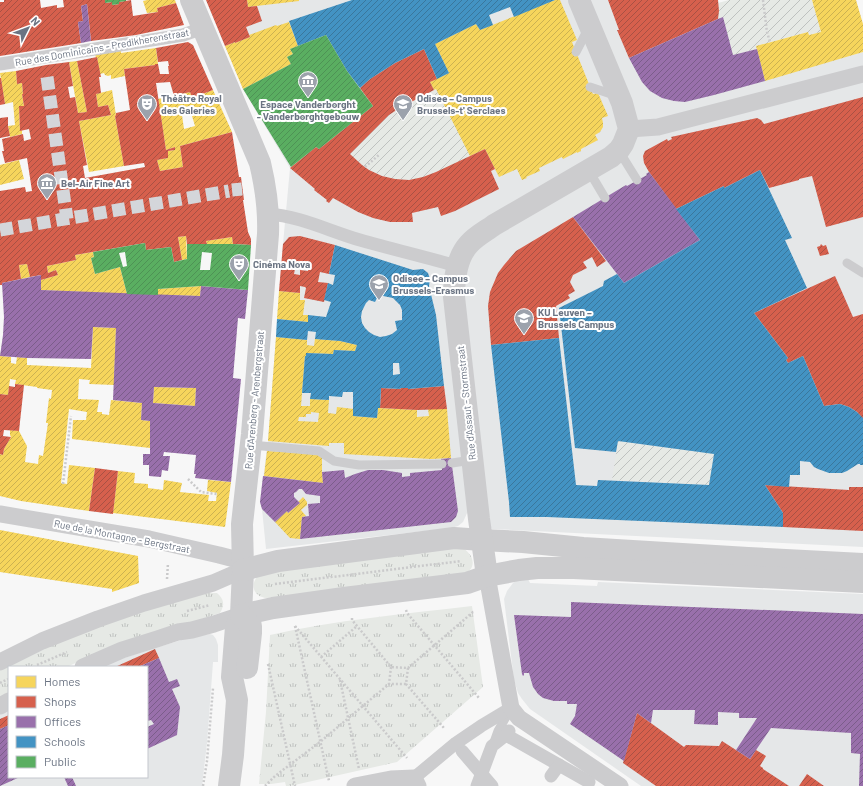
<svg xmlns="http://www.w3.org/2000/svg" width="863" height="786" font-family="Barlow,sans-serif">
	<defs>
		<pattern id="park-tufts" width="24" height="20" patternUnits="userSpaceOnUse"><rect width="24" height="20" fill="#e6e9e5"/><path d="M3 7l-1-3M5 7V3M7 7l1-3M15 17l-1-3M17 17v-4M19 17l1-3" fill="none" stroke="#bec1bf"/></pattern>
		<pattern id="garden-furrows" width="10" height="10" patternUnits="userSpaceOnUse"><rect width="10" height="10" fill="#e6e9e5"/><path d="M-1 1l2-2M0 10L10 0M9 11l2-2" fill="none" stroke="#bec1bf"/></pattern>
		<pattern id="homes-hatch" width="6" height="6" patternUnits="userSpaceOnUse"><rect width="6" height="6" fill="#f6d55c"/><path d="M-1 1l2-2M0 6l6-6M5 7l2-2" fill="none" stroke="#cbb151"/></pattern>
		<pattern id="shops-hatch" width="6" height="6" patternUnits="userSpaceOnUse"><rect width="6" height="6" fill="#d6604d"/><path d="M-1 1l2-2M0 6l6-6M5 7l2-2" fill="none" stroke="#a85144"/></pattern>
		<pattern id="offices-hatch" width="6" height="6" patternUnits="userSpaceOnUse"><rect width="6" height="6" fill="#9970ab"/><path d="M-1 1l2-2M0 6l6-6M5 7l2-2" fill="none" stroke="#7b5d8a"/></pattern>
		<pattern id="schools-hatch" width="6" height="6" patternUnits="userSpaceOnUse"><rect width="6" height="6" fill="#4393c3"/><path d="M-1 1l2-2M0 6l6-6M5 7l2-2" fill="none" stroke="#3a779c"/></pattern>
		<pattern id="public-hatch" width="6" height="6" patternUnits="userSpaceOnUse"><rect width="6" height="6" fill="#5aae61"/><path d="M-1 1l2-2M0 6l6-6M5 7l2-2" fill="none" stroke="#4e9255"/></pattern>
	</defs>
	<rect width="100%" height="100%" fill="#f7f7f7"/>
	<!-- built -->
	<g fill="#e5e7e8">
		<polygon points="206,0 718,0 719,11 723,17 733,55 757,49 765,80 863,52 863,547 492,529 467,513 463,522 458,526 451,528 266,549 262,509 260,502 268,441 283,244 290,168 243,89"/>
		<polygon points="528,579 530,583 597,586 598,582 863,594 863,786 641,786 530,709 522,699 518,693 514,680 504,599 507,591 513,583 518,580"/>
		<polygon points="210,634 213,635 216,639 218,645 218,662 213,662 207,743 202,786 0,786 0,713 9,709 9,777 147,777 147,667 100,667 127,657 162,646 191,637"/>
	</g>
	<!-- park -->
	<g fill="url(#park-tufts)">
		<path d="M461 547C469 551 477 561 470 570 468 571 466 573 465 574L267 598C252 597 249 582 261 573Z"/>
		<path d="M197 593H217C224 599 225 605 220 613L86 658 67 667H9V694L0 699V668L76 633Z"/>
		<path d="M472 606 483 687 397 762 290 786H286L285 782 271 784H259L266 712 270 635C336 620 404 614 472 606Z"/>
	</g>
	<!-- garden -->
	<g fill="url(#garden-furrows)">
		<polygon points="729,0 812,0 821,32 809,35 808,32 756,46 757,49 733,55 723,18 718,19 718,3"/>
		<path d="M436 89 470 156C455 164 439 174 422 178 394 184 369 174 350 154L389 115 398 109Z"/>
		<polygon points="618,441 714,454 709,485 612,480"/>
	</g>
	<!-- homes -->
	<g fill="url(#homes-hatch)" fill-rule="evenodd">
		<polygon points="147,0 175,0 176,3 157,8 158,12 147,13 143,1"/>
		<polygon points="247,0 299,0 299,1 248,7"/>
		<polygon points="555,0 560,0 577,40 572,42 593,94 598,93 608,116 602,118 603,123 603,127 600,132 595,135 598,140 581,149 581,151 577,153 577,152 563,159 562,157 539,168 540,171 526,177 527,178 522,180 517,169 499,177 485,149 470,156 436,89 434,90 430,82 449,73 435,44 476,24 480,30"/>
		<polygon points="812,0 856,0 863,24 863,52 765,81 756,46 808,32 809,35 821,32"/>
		<polygon points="289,22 298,46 290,49 293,54 287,57 291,64 243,89 225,46 235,42 235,43 250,37 249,35 276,25 277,26"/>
		<polygon points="156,48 158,64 155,64 155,65 124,69 125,76 111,79 111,75 108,76 105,75 104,73 100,74 97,57 96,58 95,54 121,50 121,53"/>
		<polygon points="77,61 87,112 78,113 69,62"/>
		<polygon points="16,71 17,84 22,83 23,94 22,94 24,106 19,106 20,131 22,130 22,134 10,137 8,126 15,125 13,102 5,104 0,73"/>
		<polygon points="112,90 116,115 115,116 124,166 89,172 79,121 111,115 108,105 98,107 96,94"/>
		<path d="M213 90 232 132 180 146 183 167 160 171 157 160 168 158V151L175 150V147L166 150 158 99 190 92 192 98ZM189 106 195 126 184 129 181 108Z"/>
		<polygon points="19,160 24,179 0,185 0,165"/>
		<polygon points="186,236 187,259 182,260 178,237"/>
		<polygon points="232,237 233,244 207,244 206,241"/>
		<polygon points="93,252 94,257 91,258 95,274 120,267 127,294 41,290 41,280 58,275 56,270 48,273 47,266 76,260 75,255"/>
		<polygon points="27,264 30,277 21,279 19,265"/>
		<polygon points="201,286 200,296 158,295 158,289"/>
		<polygon points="279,291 300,293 300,300 305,300 303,315 308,315 308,322 277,319"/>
		<polygon points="93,327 116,328 114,385 89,384 90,380 79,379 78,399 99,400 97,412 102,412 102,414 109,415 111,400 142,403 141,420 150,421 150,448 72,439 73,420 86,420 87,412 69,409 61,483 67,484 69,465 95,468 89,511 21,501 0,496 0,454 3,455 4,449 11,437 10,435 10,430 19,431 27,446 25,462 38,464 39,455 43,456 48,423 46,423 49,398 51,399 52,390 37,388 37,387 15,384 16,380 10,379 8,395 0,394 0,356 11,357 11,363 16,364 17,357 27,358 27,365 91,368"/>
		<path d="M276 337 307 340V345L314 346 315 339 340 341 357 345 355 351 334 350 333 354 306 353V356H305L301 406H310V399L329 400 328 413 336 414 337 407 354 409 353 416 377 418 378 408 417 410V417L429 416 428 409H447L451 458 431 459 344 454V443H329V446L268 441ZM311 412 319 413 318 422 298 421 299 417H306V414H311Z"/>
		<polygon points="154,387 196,388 195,406 153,403"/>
		<polygon points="267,451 322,454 322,472 323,483 264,476"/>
		<polygon points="118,471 135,473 134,483 148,484 148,488 163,490 164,480 182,483 180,492 209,495 208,501 216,501 217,493 207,491 208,480 231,482 225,527 113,513"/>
		<polygon points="303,497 307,502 307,505 301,510 306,516 302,517 300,539 290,538 275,522 287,511 288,513 300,503 298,502"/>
		<polygon points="0,530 138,556 139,583 112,592 112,589 0,572"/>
	</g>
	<!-- shops -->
	<g fill="url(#shops-hatch)" fill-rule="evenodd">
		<polygon points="4,0 40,0 41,8 57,5 57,8 64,7 63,0 105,0 105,3 112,2 112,5 119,4 119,2 131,0 133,16 158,12 157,8 176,3 184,25 136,35 91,41 87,4 81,6 83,21 78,22 81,43 0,56 0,2 4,2"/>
		<polygon points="206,0 247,0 248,7 257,6 262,21 246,27 250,37 235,43 235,42 225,46"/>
		<polygon points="608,0 718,0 719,11 718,19 629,58 617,30 619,30"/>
		<polygon points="188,42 193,45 213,90 192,98 190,92 174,96 170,82 156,83 166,150 175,147 175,150 168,151 168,158 157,160 160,171 183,167 180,146 232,132 239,177 241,177 244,200 243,200 248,232 251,239 251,245 233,244 232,237 206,241 207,244 187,244 186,236 178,237 182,260 174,262 171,247 146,250 145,243 75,255 76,260 47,266 48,273 56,270 58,275 41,280 41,275 30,277 27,264 19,265 21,279 2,283 2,285 0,285 0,191 25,187 26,192 32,191 27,158 5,163 2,151 4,151 2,139 23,134 24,141 31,139 29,129 20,131 19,106 24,106 22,94 23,94 22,83 17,84 16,71 46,65 69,62 73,86 68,87 70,98 75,97 78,113 87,112 77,61 97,57 101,77 99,77 101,93 96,94 98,107 108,105 111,115 79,121 87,165 83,166 85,178 145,167 144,163 124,166 115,116 116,115 116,113 130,110 124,69 155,65 155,64 158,64 160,74 169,74 168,66 169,66 168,61 158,62 156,48"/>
		<polygon points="424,49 437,79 430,82 434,90 398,109 389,115 350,154 362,165 369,170 382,176 395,179 409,180 423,177 436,172 485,149 495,169 491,171 499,189 455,211 441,216 438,207 412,213 413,222 390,222 373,218 358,212 333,198 329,203 326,201 327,200 314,190 315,189 290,168 316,147 319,149 373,106 360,88 370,79 395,63"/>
		<polygon points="0,78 1,78 5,104 0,105"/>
		<polygon points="863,97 863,217 826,227 812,176 799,179 799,180 769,188 760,170 724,188 724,186 676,209 649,172 644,163 643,156 645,151 667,139 668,141 672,139 671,137 757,118 761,120 764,124"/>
		<polygon points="8,117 8,126 10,136 0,138 0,118"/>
		<polygon points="573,217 606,261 597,267 592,257 583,262 587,268 573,275 570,282 575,291 568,295 570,298 556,306 559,338 491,345 488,306 490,292 498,273 504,265 516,251"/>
		<path d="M300 236 335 245 329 274 320 272 318 282 328 283 324 302 304 298 306 288 305 287 300 286V293L279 291 283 244 289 237ZM296 264 309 267 308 271 300 270V275L294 274Z"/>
		<polygon points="821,244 823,246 826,245 829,254 820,256 817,247 820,246"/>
		<polygon points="835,276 853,317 863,314 863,419 857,412 849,407 840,404 824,406 803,356 788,363 786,360 788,358 754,313"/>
		<polygon points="15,384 24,385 19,431 4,430 3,436 11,437 4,449 3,455 0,454 0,394 8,395 9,386 15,387"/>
		<polygon points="444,386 447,409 417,410 380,408 381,388 401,389 400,388 408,388 408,389"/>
		<polygon points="95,468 118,471 113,514 89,511"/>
		<polygon points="765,485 849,490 849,487 863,487 863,531 783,527 783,513"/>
		<polygon points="155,649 159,658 138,667 115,667"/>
		<polygon points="637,713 684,747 686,745 719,746 722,741 750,759 756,750 766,756 760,766 763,768 763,769 789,786 656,786 623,763"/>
		<polygon points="9,715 9,725 0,729 0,719"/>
		<polygon points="807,774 824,786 799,786"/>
	</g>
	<!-- offices -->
	<g fill="url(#offices-hatch)" fill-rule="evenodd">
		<polygon points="87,4 91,41 81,43 78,22 83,21 81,6"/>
		<polygon points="723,17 733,55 757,49 765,81 714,95 685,102 674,101 662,98 650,91 642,82 629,58 718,19"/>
		<polygon points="649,172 700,240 624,283 573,217 626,185 627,186 647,175 646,174"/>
		<path d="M41 275V290L200 296 201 286 248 290 245 319 238 318 233 378 241 379 231 482 195 478 196 474H194L196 455 164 452 163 456H170L168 471 162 470 161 477 149 476V465H143V454H150V421L141 420 142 403 113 400 116 328 93 327 91 359 27 358 0 356 3 335 4 317 2 283ZM154 387 196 388 195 406 153 403Z"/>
		<polygon points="451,458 458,511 456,517 451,522 300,539 302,517 309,516 308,504 320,503 320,496 306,494 302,489 299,489 296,492 294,493 294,497 300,503 288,513 287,511 275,522 262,509 260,502 263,476 323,483 322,472 344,470 345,478 355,474 368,470 383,470 402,473 402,477 410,476 410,473 442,470 441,459"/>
		<polygon points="571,602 863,614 863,786 859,786 860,754 851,753 851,733 771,728 750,759 736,750 757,718 739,718 739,713 718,712 718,725 694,724 695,710 653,710 651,723 637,713 624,761 570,724 575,716 577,704 567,704 567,701 554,701 543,698 538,694 533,687 529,673 524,673 524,675 523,676 522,674 514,615 571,617"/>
		<polygon points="159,658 169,682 177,679 180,686 172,689 180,707 177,735 147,749 147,727 154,724 151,720 147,721 147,667 138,667"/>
		<polygon points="9,725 9,777 20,777 0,786 0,729"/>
		<polygon points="64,777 72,777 76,786 68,786"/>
	</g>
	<!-- schools -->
	<g fill="url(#schools-hatch)" fill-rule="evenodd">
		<polygon points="352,0 555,0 514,17 510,7 489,15 493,25 480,30 476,24 435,44 449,73 437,79 424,49 395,63 370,79 360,88 347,71 326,35 298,46 289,21"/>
		<polygon points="760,170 792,238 785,240 807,288 754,313 788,358 786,360 788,363 803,356 824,406 840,404 849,407 857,412 863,418 863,465 860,465 860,464 858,464 847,471 842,473 829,473 818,469 814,467 810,462 800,461 800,475 790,475 789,487 765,485 783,513 783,527 547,517 510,517 509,502 491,345 559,338 576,485 597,486 598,480 709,485 714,454 618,441 616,452 575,448 559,308 603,286 604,281 617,274 624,283 700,240 676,209 724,186 724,188"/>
		<path d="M335 245 413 270 423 269 428 273 430 279 429 286 436 315 444 386 408 389V388H400L401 389 381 388 380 408H378L377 418 353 416V392H343L342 397 329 396V400L310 399 311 393H302L305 356H306V353L333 354 334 350 355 351 357 345 340 341 315 339 316 332 308 331 307 340 276 337 277 319 308 322V315L326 317 331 302 324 300 328 283 333 285 335 275 329 274ZM378 296H383L393 298 400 305 402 310V320L395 321 397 330 392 334 386 336 380 337 374 335 369 332 365 328 362 323 361 317 362 311 366 303 369 300 375 302ZM393 363H399L400 374 393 375Z"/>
	</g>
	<!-- public -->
	<g fill="url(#public-hatch)" fill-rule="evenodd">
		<polygon points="105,0 126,0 126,1 119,2 119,4 112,5 112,2 105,3"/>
		<polygon points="326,35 347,71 373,106 319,149 316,147 291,167 243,89 291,64 287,57 293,54 290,49"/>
		<path d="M145 243 146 250 171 247 174 262 187 259V244H233L251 245 248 290 201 286 158 289V295L127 294 120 267 95 274 91 258 94 257 93 252ZM125 252 127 266 123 267 119 253ZM202 252 212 253 210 270H200Z"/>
	</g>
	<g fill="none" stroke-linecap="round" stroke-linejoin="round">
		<!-- pedestrian-tunnel -->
		<g stroke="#d4d6da" stroke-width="13" stroke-dasharray="13 6" stroke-linecap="butt">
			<polyline points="47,77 67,219"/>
			<polyline points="232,190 242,189"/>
			<polyline points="0,230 229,191"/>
		</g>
		<!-- path -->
		<g stroke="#cacacb" stroke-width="2.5" stroke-dasharray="2 2" stroke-linecap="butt">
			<polyline points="763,0 767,32 770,42"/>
			<polyline points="365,167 380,154"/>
			<polyline points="188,479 201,492 217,494"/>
			<polyline points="63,484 71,416"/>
			<polyline points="167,579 168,563"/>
			<polyline points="275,584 461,561"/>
			<polyline points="406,610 407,613 479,698"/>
			<polyline points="187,611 210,605"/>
			<polyline points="352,618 352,620 391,667 408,668 406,684 444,728"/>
			<polyline points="295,626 407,758"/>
			<polyline points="295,626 329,781"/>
			<polyline points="321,657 357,626"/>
			<polyline points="268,664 295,786"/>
			<polyline points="37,665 67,652"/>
			<polyline points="391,667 389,684 406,684"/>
			<polyline points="408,668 473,612 475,612"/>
			<polyline points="340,680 359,769"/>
			<polyline points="0,683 8,679"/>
			<polyline points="203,786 207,761 213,688"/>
			<polyline points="265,786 275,776 320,742 389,684"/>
		</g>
		<!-- service -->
		<g stroke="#ccccce" stroke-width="9">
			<polyline points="576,52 588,29"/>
			<polyline points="590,87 617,96"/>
			<polyline points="619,151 637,180"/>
			<polyline points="589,171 605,198"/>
			<polyline points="847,263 863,273"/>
			<polyline points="251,445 319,451 334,461 359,465 442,464"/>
			<polyline points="452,463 472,460"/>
			<polyline points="493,745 498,731 510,710"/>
		</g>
		<!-- pedestrian -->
		<g stroke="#ccccce" stroke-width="13">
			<polyline points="0,64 183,35 203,28"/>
			<path d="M268 214C300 216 329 231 360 240 392 249 425 257 457 266"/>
			<polyline points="506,735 589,782"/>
			<polyline points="462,751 492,786"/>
			<polyline points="551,776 559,765"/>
			<polyline points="414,778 456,743 481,726 511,708"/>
			<polyline points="477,786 492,746 506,735 509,731"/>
		</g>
		<!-- minor -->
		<g stroke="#ccccce" stroke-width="17">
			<polyline points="629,129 658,127 863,74"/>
			<polyline points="0,514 149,539 219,555 242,561"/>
			<polyline points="487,576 511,708 519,718 620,786"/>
			<polyline points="0,662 42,641 98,619 144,603 213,583 243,570"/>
			<polyline points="83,667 122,650 157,639 178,632 192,630 214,624 241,615"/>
			<polyline points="0,706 9,701"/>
			<polyline points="355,786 391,779 414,778 418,786"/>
		</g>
		<!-- tertiary -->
		<g stroke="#ccccce" stroke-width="22">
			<path d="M191 0 260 163C266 188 269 208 268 234L252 434 242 524 243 570 241 615 236 627 232 677 237 700 233 755 229 786"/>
			<polyline points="243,570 278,561 454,538 482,540 523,542 583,548 748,558 863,564"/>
			<path d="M487 576 479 519 454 297C454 279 456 258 469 244 476 236 486 231 494 225L611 157 619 150 623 144 629 129 622 103 579 0"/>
			<polyline points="241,615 273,608 344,598 467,583 487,576 519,570 537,568 574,568 863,582"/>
			<polyline points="241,615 251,626 251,633 247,668"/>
		</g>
	</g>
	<!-- icons -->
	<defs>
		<g id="museum-pin" transform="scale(1)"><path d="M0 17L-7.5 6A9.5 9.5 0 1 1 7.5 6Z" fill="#9ca2ac" stroke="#fff"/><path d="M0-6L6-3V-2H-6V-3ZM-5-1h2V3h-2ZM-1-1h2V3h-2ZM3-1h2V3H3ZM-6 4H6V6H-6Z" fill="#fff"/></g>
		<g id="theatre-pin" transform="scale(1)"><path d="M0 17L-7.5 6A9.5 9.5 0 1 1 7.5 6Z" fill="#9ca2ac" stroke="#fff"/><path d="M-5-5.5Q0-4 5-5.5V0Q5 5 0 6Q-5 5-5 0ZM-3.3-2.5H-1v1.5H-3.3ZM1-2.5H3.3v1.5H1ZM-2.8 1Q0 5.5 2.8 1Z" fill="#fff"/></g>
		<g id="university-pin" transform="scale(1)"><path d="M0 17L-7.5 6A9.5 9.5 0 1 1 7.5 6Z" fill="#9ca2ac" stroke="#fff"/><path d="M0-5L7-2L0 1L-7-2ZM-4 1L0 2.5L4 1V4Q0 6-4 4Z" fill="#fff"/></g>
	</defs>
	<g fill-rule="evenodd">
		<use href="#museum-pin" x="308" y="81"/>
		<use href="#theatre-pin" x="147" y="104"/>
		<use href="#university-pin" x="403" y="104"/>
		<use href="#museum-pin" x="47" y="183"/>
		<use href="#theatre-pin" x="239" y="264"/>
		<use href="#university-pin" x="379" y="284"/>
		<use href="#university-pin" x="524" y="318"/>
	</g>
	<g text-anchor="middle" stroke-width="4" stroke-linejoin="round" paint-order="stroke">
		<!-- street labels -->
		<g font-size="10" fill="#6b7483" stroke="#fff">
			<text transform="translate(102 47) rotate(-10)" y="4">Rue des Dominicains - Predikherenstraat</text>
			<text transform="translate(254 400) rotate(-85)" y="4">Rue d'Arenberg - Arenbergstraat</text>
			<text transform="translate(466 403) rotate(-96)" y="4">Rue d'Assaut - Stormstraat</text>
			<text transform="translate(122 536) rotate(11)" y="4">Rue de la Montagne - Bergstraat</text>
		</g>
		<!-- poi labels -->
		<g font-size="10" font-weight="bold" fill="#6b7483" stroke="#fff" text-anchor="start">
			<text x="161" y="102">Théâtre Royal<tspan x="161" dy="12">des Galeries</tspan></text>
			<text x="417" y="102">Odisee – Campus<tspan x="417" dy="12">Brussels-t' Serclaes</tspan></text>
			<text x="308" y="108" text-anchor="middle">Espace Vanderborght<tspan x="308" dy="12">- Vanderborghtgebouw</tspan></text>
			<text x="61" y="187">Bel-Air Fine Art</text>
			<text x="253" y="268">Cinéma Nova</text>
			<text x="393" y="282">Odisee – Campus<tspan x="393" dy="12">Brussels-Erasmus</tspan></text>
			<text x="538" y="316">KU Leuven –<tspan x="538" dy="12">Brussels Campus</tspan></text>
		</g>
	</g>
	<!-- legend -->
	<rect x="8" y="666" width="140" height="112" fill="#ffffff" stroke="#c4c7cd"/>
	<rect x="16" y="676" width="20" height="12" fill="#f6d55c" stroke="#c4c7cd"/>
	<text x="44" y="686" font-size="12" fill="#6b7483">Homes</text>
	<rect x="16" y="696" width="20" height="12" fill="#d6604d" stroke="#c4c7cd"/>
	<text x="44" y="706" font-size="12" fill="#6b7483">Shops</text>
	<rect x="16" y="716" width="20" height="12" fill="#9970ab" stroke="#c4c7cd"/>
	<text x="44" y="726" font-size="12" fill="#6b7483">Offices</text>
	<rect x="16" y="736" width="20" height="12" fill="#4393c3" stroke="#c4c7cd"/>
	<text x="44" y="746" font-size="12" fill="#6b7483">Schools</text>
	<rect x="16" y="756" width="20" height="12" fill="#5aae61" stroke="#c4c7cd"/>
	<text x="44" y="766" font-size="12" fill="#6b7483">Public</text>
	<!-- north arrow -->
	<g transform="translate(28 28) rotate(48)" stroke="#ffffff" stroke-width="3" paint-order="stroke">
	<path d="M0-3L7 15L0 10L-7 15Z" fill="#6b7483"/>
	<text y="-6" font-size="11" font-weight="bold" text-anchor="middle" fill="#6b7483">N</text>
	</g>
</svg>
